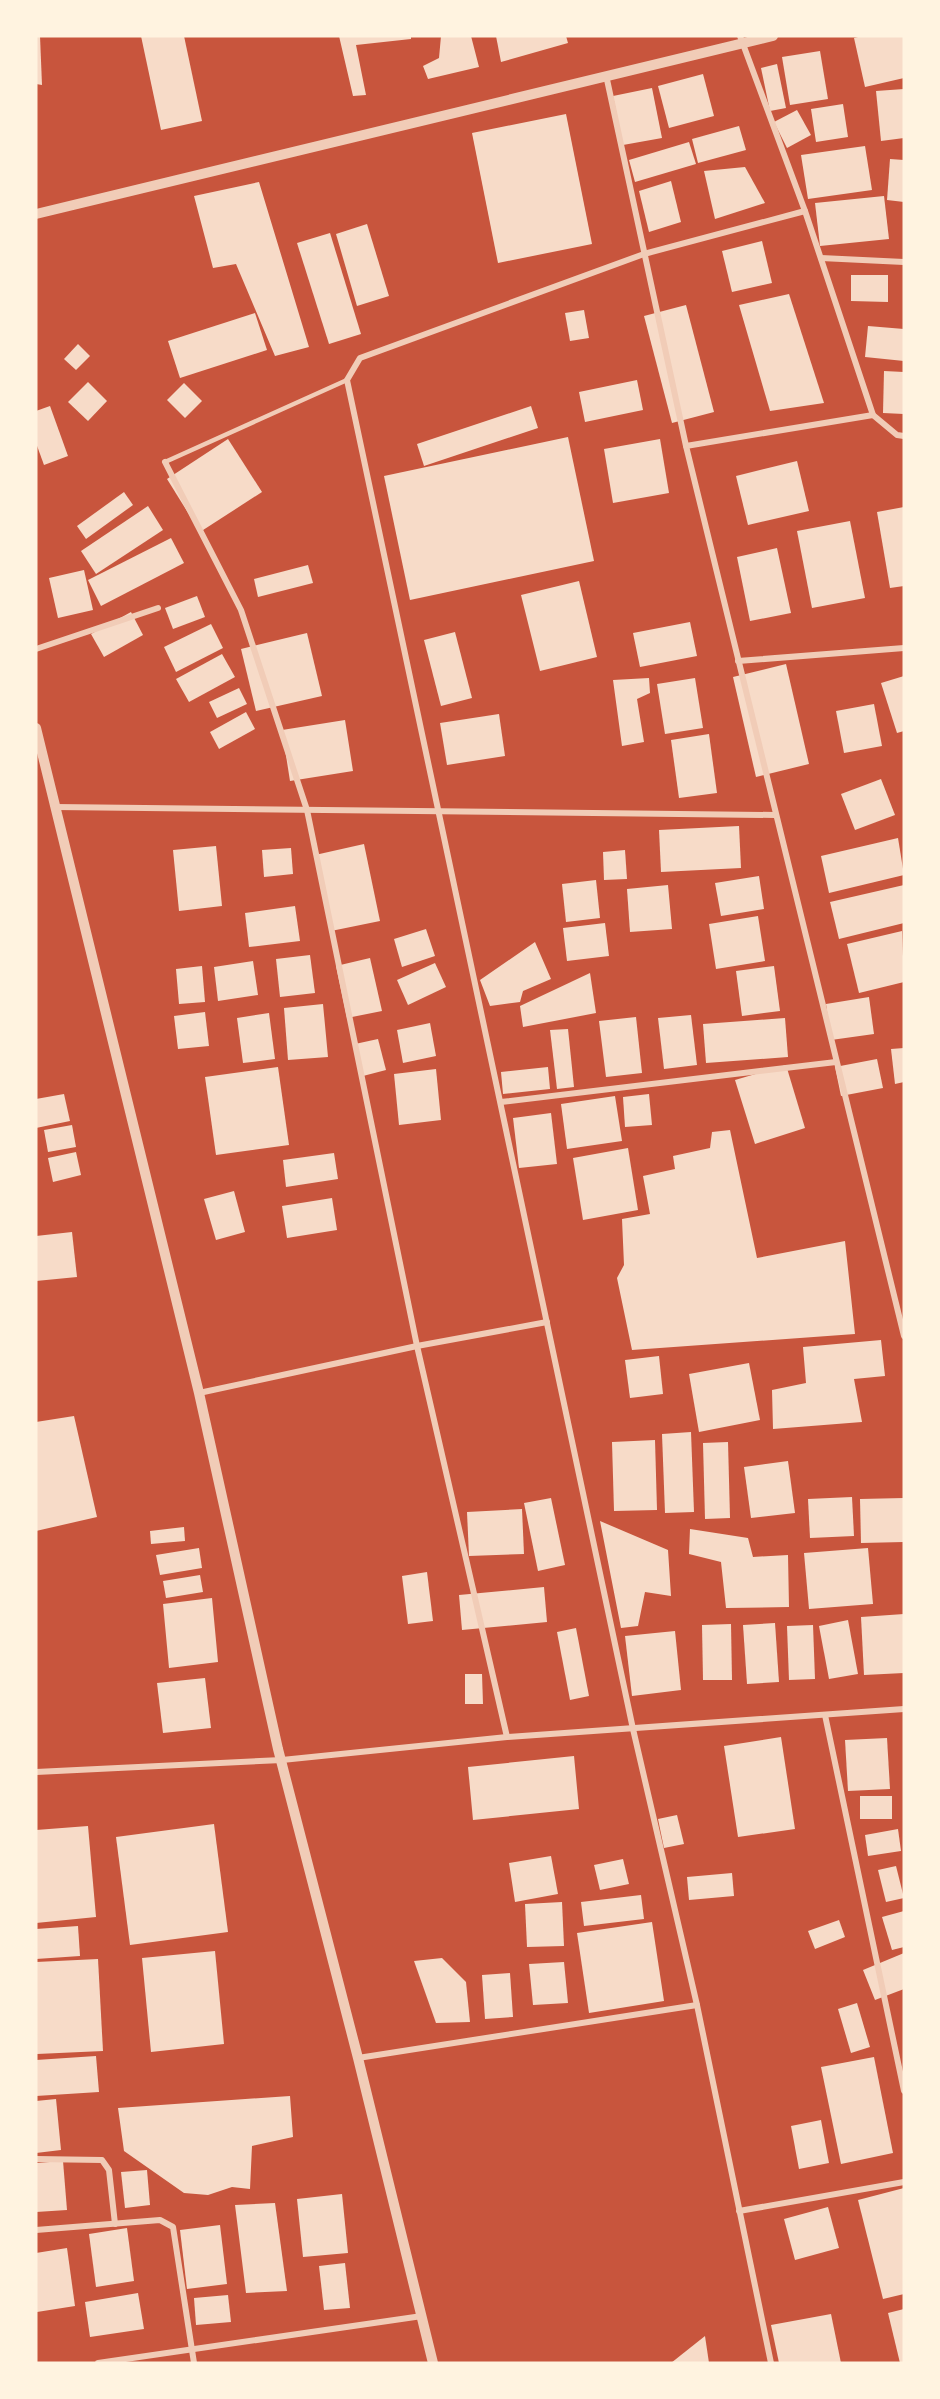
<svg xmlns="http://www.w3.org/2000/svg" width="940" height="2399" font-family="'Archivo Narrow',sans-serif">
	<rect width="100%" height="100%" fill="#c8553d"/>
	<!-- building -->
	<g fill="#f7dbc8">
		<polygon points="36,36 40,36 42,85 36,84"/>
		<polygon points="141,36 184,36 202,121 161,130"/>
		<polygon points="339,36 411,36 411,39 356,45 366,95 353,96"/>
		<polygon points="441,36 471,36 479,67 428,79 423,66 439,58"/>
		<polygon points="496,36 566,36 568,43 501,62"/>
		<polygon points="862,36 904,36 904,78 865,87 854,38"/>
		<polygon points="820,51 828,99 790,105 782,57"/>
		<polygon points="777,64 786,108 770,111 761,68"/>
		<polygon points="703,74 714,116 669,128 658,86"/>
		<polygon points="652,88 662,138 623,145 613,96"/>
		<polygon points="904,89 904,138 881,141 876,91"/>
		<polygon points="843,104 848,137 816,142 811,109"/>
		<polygon points="797,110 811,135 787,148 774,122"/>
		<polygon points="566,114 592,244 498,263 472,133"/>
		<polygon points="739,126 746,150 698,163 692,139"/>
		<polygon points="689,142 696,164 635,182 629,160"/>
		<polygon points="865,146 872,190 808,199 801,155"/>
		<polygon points="890,159 904,160 904,202 887,200"/>
		<polygon points="745,167 765,203 715,219 704,171"/>
		<polygon points="671,181 681,222 649,232 639,191"/>
		<polygon points="259,182 309,347 275,356 236,264 213,268 194,196"/>
		<polygon points="884,196 889,239 820,246 815,203"/>
		<polygon points="367,224 389,296 357,306 336,234"/>
		<polygon points="330,233 361,334 329,344 297,243"/>
		<polygon points="762,241 772,283 732,292 722,251"/>
		<polygon points="851,275 888,275 888,302 851,301"/>
		<polygon points="789,294 824,403 770,411 739,305"/>
		<polygon points="686,305 714,412 672,423 644,316"/>
		<polygon points="584,310 589,338 570,341 565,313"/>
		<polygon points="255,313 267,350 180,378 168,341"/>
		<polygon points="868,326 904,329 904,361 865,357"/>
		<polygon points="78,344 90,356 76,370 64,359"/>
		<polygon points="884,371 904,372 904,414 883,413"/>
		<polygon points="637,380 643,410 585,422 579,392"/>
		<polygon points="88,382 107,401 88,421 68,402"/>
		<polygon points="184,383 202,401 185,418 167,400"/>
		<polygon points="50,406 68,456 44,465 36,443 36,411"/>
		<polygon points="531,406 538,428 424,466 417,444"/>
		<polygon points="568,437 594,561 410,600 384,476"/>
		<polygon points="228,439 262,492 200,532 167,479"/>
		<polygon points="660,439 669,493 613,503 604,449"/>
		<polygon points="797,461 809,511 748,525 736,476"/>
		<polygon points="124,492 133,505 86,539 77,526"/>
		<polygon points="148,506 163,530 96,574 81,551"/>
		<polygon points="904,507 904,586 890,588 877,512"/>
		<polygon points="850,521 865,598 812,608 797,531"/>
		<polygon points="171,538 184,563 101,606 88,580"/>
		<polygon points="777,548 791,613 750,621 737,557"/>
		<polygon points="308,565 313,583 258,597 254,579"/>
		<polygon points="84,570 93,610 58,618 49,578"/>
		<polygon points="579,581 597,657 540,671 521,595"/>
		<polygon points="197,596 205,617 173,629 165,608"/>
		<polygon points="131,612 143,635 104,657 91,634"/>
		<polygon points="690,622 697,656 640,667 633,633"/>
		<polygon points="211,624 223,648 176,672 164,647"/>
		<polygon points="455,632 472,698 441,706 424,640"/>
		<polygon points="307,633 322,696 256,711 241,649"/>
		<polygon points="222,654 235,677 189,702 176,679"/>
		<polygon points="786,664 809,764 756,777 733,677"/>
		<polygon points="904,676 904,731 897,733 881,683"/>
		<polygon points="649,678 650,693 637,699 644,742 622,746 613,680"/>
		<polygon points="695,678 703,728 665,734 657,684"/>
		<polygon points="239,688 247,704 217,718 209,702"/>
		<polygon points="874,704 882,746 844,753 836,711"/>
		<polygon points="246,712 255,729 219,749 210,732"/>
		<polygon points="499,714 505,756 447,765 440,723"/>
		<polygon points="345,720 353,771 290,781 282,730"/>
		<polygon points="709,734 717,793 679,798 671,740"/>
		<polygon points="881,779 895,815 855,830 841,794"/>
		<polygon points="739,826 741,868 661,872 659,830"/>
		<polygon points="898,838 904,875 829,893 821,856"/>
		<polygon points="364,844 380,921 331,931 315,855"/>
		<polygon points="216,846 222,906 179,911 173,850"/>
		<polygon points="291,848 293,874 264,877 262,850"/>
		<polygon points="625,850 627,879 604,880 603,852"/>
		<polygon points="759,876 764,909 721,916 715,883"/>
		<polygon points="596,880 600,918 566,922 562,884"/>
		<polygon points="668,885 672,929 630,932 627,889"/>
		<polygon points="904,885 904,923 839,939 830,902"/>
		<polygon points="295,906 300,941 249,947 245,913"/>
		<polygon points="758,916 765,961 716,969 709,924"/>
		<polygon points="605,923 609,956 567,961 563,928"/>
		<polygon points="426,929 435,956 402,967 394,939"/>
		<polygon points="902,931 904,982 859,993 847,944"/>
		<polygon points="535,942 551,979 523,991 520,1002 490,1006 480,980"/>
		<polygon points="310,955 315,993 280,997 276,959"/>
		<polygon points="370,958 382,1011 347,1018 336,966"/>
		<polygon points="253,961 258,995 218,1001 214,967"/>
		<polygon points="435,963 446,987 408,1005 397,980"/>
		<polygon points="202,966 205,1002 179,1004 176,969"/>
		<polygon points="774,966 780,1011 742,1016 736,971"/>
		<polygon points="590,973 596,1013 523,1027 520,1006"/>
		<polygon points="869,997 874,1034 831,1040 826,1004"/>
		<polygon points="323,1004 328,1057 288,1060 284,1008"/>
		<polygon points="205,1012 209,1046 178,1049 174,1016"/>
		<polygon points="269,1013 275,1059 243,1063 237,1018"/>
		<polygon points="691,1015 697,1065 664,1069 658,1018"/>
		<polygon points="636,1017 642,1073 606,1077 599,1021"/>
		<polygon points="785,1018 788,1057 706,1063 703,1024"/>
		<polygon points="430,1023 436,1056 403,1063 397,1030"/>
		<polygon points="568,1029 574,1087 557,1089 550,1030"/>
		<polygon points="378,1039 386,1070 363,1076 355,1044"/>
		<polygon points="904,1048 904,1082 895,1084 891,1049"/>
		<polygon points="877,1059 883,1088 841,1096 835,1067"/>
		<polygon points="786,1065 805,1128 755,1144 735,1080"/>
		<polygon points="278,1067 289,1145 216,1155 205,1077"/>
		<polygon points="548,1067 550,1089 503,1094 501,1072"/>
		<polygon points="436,1069 441,1120 399,1125 394,1074"/>
		<polygon points="64,1094 70,1121 36,1128 36,1099"/>
		<polygon points="649,1094 652,1125 625,1127 623,1097"/>
		<polygon points="615,1096 622,1141 567,1149 561,1104"/>
		<polygon points="551,1113 557,1164 519,1168 513,1118"/>
		<polygon points="72,1125 76,1147 48,1152 44,1130"/>
		<polygon points="730,1130 757,1258 845,1241 855,1334 632,1350 617,1278 624,1265 622,1219 650,1214 643,1176 675,1169 673,1156 710,1148 712,1132"/>
		<polygon points="628,1148 638,1210 583,1220 573,1158"/>
		<polygon points="76,1152 81,1175 53,1182 48,1158"/>
		<polygon points="334,1153 338,1179 286,1187 283,1160"/>
		<polygon points="234,1191 245,1232 216,1240 204,1199"/>
		<polygon points="332,1198 337,1230 287,1238 282,1206"/>
		<polygon points="72,1232 77,1277 36,1281 36,1236"/>
		<polygon points="881,1340 885,1376 854,1379 862,1422 773,1429 772,1390 806,1383 803,1347"/>
		<polygon points="659,1356 663,1394 630,1398 625,1360"/>
		<polygon points="749,1363 760,1420 699,1432 689,1374"/>
		<polygon points="74,1416 97,1517 36,1531 36,1422"/>
		<polygon points="691,1432 694,1512 665,1513 662,1434"/>
		<polygon points="655,1440 657,1510 614,1511 612,1442"/>
		<polygon points="728,1442 730,1518 705,1519 703,1443"/>
		<polygon points="788,1461 795,1513 751,1518 744,1467"/>
		<polygon points="852,1497 854,1536 810,1538 808,1499"/>
		<polygon points="551,1498 565,1565 538,1571 524,1503"/>
		<polygon points="904,1498 904,1542 861,1543 860,1499"/>
		<polygon points="522,1509 524,1554 469,1556 467,1512"/>
		<polygon points="600,1521 668,1550 671,1596 645,1592 638,1626 621,1628"/>
		<polygon points="184,1527 185,1541 151,1544 150,1531"/>
		<polygon points="690,1529 748,1538 753,1557 788,1555 789,1607 726,1608 721,1562 689,1554"/>
		<polygon points="199,1548 202,1568 160,1575 156,1555"/>
		<polygon points="868,1548 873,1604 809,1609 804,1553"/>
		<polygon points="427,1572 433,1621 408,1624 402,1576"/>
		<polygon points="200,1575 203,1592 166,1598 163,1581"/>
		<polygon points="544,1587 547,1622 462,1630 459,1595"/>
		<polygon points="212,1598 218,1662 169,1668 163,1604"/>
		<polygon points="904,1614 904,1673 864,1675 861,1617"/>
		<polygon points="848,1620 858,1674 829,1679 819,1626"/>
		<polygon points="775,1623 779,1682 747,1684 743,1625"/>
		<polygon points="731,1624 732,1680 703,1680 702,1625"/>
		<polygon points="813,1625 815,1679 789,1680 787,1626"/>
		<polygon points="576,1628 589,1696 570,1700 557,1632"/>
		<polygon points="675,1631 681,1690 632,1696 625,1636"/>
		<polygon points="465,1674 482,1674 483,1704 465,1704"/>
		<polygon points="205,1678 211,1728 163,1733 157,1683"/>
		<polygon points="781,1737 795,1829 738,1837 724,1746"/>
		<polygon points="887,1738 890,1789 848,1791 845,1740"/>
		<polygon points="574,1756 579,1809 473,1820 468,1767"/>
		<rect x="860" y="1796" width="32" height="23"/>
		<polygon points="677,1815 684,1844 664,1848 658,1819"/>
		<polygon points="214,1824 228,1932 130,1945 116,1837"/>
		<polygon points="88,1826 96,1917 36,1923 36,1830"/>
		<polygon points="898,1829 901,1851 868,1856 865,1835"/>
		<polygon points="551,1856 558,1894 515,1902 509,1863"/>
		<polygon points="623,1859 629,1884 600,1890 594,1865"/>
		<polygon points="896,1866 904,1898 886,1902 878,1870"/>
		<polygon points="732,1873 734,1896 689,1900 687,1877"/>
		<polygon points="641,1895 644,1919 584,1926 581,1902"/>
		<polygon points="562,1902 564,1946 527,1947 525,1904"/>
		<polygon points="904,1911 904,1947 892,1950 882,1917"/>
		<polygon points="839,1920 845,1937 815,1949 808,1931"/>
		<polygon points="652,1922 664,2001 589,2013 577,1933"/>
		<polygon points="78,1926 80,1956 36,1959 36,1929"/>
		<polygon points="215,1951 224,2044 151,2052 142,1958"/>
		<polygon points="904,1953 904,1989 875,2000 863,1970"/>
		<polygon points="442,1958 466,1982 470,2022 436,2023 414,1961"/>
		<polygon points="98,1959 103,2051 37,2054 36,1962"/>
		<polygon points="564,1962 568,2003 533,2005 529,1964"/>
		<polygon points="510,1973 513,2017 485,2019 482,1975"/>
		<polygon points="857,2003 870,2047 851,2053 838,2009"/>
		<polygon points="96,2056 99,2092 36,2096 36,2060"/>
		<polygon points="874,2057 893,2153 841,2164 821,2067"/>
		<polygon points="290,2096 293,2137 252,2146 250,2189 232,2187 208,2195 184,2193 124,2151 118,2108"/>
		<polygon points="56,2099 61,2150 36,2153 36,2101"/>
		<polygon points="821,2120 829,2163 799,2169 791,2126"/>
		<polygon points="63,2161 67,2210 36,2212 36,2163"/>
		<polygon points="147,2170 150,2205 125,2208 121,2172"/>
		<polygon points="904,2188 904,2294 883,2299 858,2200"/>
		<polygon points="342,2194 348,2253 303,2257 297,2199"/>
		<polygon points="275,2203 287,2291 246,2293 235,2205"/>
		<polygon points="828,2207 839,2248 795,2260 784,2219"/>
		<polygon points="220,2225 227,2284 187,2289 180,2230"/>
		<polygon points="127,2228 134,2281 96,2287 89,2234"/>
		<polygon points="67,2248 75,2306 37,2312 36,2253"/>
		<polygon points="345,2263 350,2308 324,2310 319,2266"/>
		<polygon points="138,2293 144,2329 90,2337 85,2302"/>
		<polygon points="228,2295 231,2322 196,2325 194,2298"/>
		<polygon points="904,2309 904,2363 900,2363 888,2313"/>
		<polygon points="831,2314 841,2363 779,2363 771,2325"/>
		<polygon points="705,2336 709,2363 671,2363"/>
	</g>
	<g fill="none" stroke-linecap="round" stroke-linejoin="round">
		<!-- service -->
		<polyline stroke="#f1ccb7" stroke-width="4.5" points="165,462 347,380"/>
		<!-- minor -->
		<g stroke="#f1ccb7" stroke-width="6">
			<polyline points="740,36 805,211 873,415 897,435 904,436"/>
			<polyline points="606,75 686,446 904,1336"/>
			<polyline points="821,258 904,262"/>
			<polyline points="686,446 873,415"/>
			<polyline points="165,462 241,610 307,810 417,1346 507,1737"/>
			<polyline points="36,649 158,608"/>
			<polyline points="738,661 904,648"/>
			<polyline points="55,807 775,815"/>
			<polyline points="501,1102 836,1062"/>
			<polyline points="199,1393 417,1346 547,1322"/>
			<polyline points="825,1715 904,2091"/>
			<polyline points="36,1772 282,1760 507,1737 904,1709"/>
			<polyline points="358,2058 697,2005"/>
			<polyline points="36,2159 102,2160 109,2170 115,2224"/>
			<polyline points="739,2211 904,2182"/>
			<polyline points="36,2230 160,2220 173,2227 194,2363"/>
			<polyline points="98,2363 422,2316"/>
			<polyline points="771,2363 697,2005 633,1729 347,380 360,358 644,254 805,211"/>
		</g>
		<!-- tertiary -->
		<g stroke="#f1ccb7" stroke-width="10">
			<polyline points="36,214 773,36"/>
			<polyline points="36,728 199,1393 278,1749 358,2058 433,2363"/>
		</g>
	</g>
	<!-- border -->
	<rect width="940" height="2399" fill="none" stroke="#fff3e0" stroke-width="75"/>
</svg>
